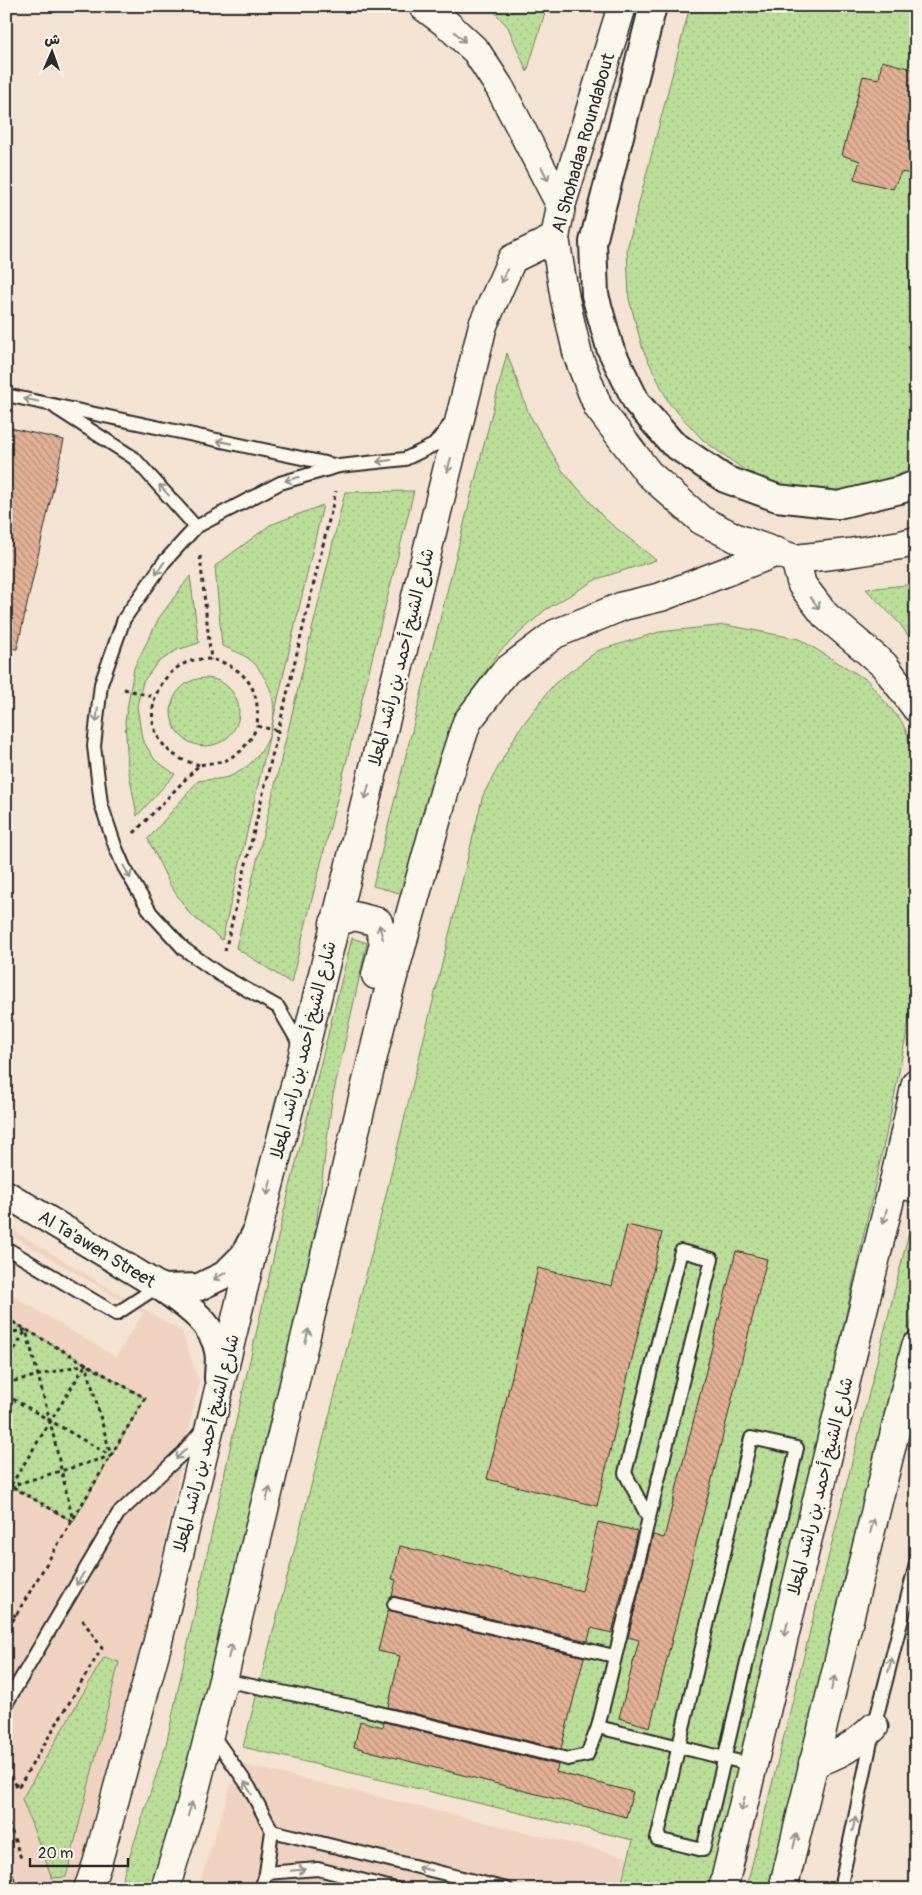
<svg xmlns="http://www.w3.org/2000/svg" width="922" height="1895" font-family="Pangolin,'Playpen Sans Arabic',sans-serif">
	<defs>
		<pattern id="green-dots" width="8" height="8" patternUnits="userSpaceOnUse" patternTransform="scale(1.25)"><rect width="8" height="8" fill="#badd98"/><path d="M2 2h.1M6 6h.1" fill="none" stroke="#a0be83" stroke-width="1.8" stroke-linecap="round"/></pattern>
		<pattern id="building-back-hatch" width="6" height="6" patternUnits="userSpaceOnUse" patternTransform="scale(1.25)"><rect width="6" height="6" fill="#e3b095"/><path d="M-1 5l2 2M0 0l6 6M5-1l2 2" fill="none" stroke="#b88f7a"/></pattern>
	</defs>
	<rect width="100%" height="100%" fill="#f4e2d2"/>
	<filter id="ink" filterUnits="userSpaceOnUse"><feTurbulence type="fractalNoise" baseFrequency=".02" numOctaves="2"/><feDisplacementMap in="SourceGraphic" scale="10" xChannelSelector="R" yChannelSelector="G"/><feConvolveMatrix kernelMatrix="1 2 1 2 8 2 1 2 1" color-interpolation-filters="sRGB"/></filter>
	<g filter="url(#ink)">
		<!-- built -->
		<g fill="#efd3c0" fill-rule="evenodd">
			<path d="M6 1226 182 1332 199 1382 145 1633 82 1860 70 1889H6V1292L116 1357 143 1313 6 1232ZM105 1658 119 1662 66 1877Z"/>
			<polygon points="238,1763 628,1857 620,1889 198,1889"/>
		</g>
		<!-- green -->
		<g fill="url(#green-dots)" stroke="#728462">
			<polygon points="489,6 547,6 527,72 508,27"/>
			<polygon points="690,6 916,6 916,487 803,494 753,476 703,440 669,403 643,350 629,299 627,249"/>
			<polygon points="507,353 529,414 562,470 605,519 656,560 597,579 545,610 500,651 465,701 441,756 407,895 373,886"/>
			<polygon points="414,491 291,983 236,948 345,492"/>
			<path d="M323 505 222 940 190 914 170 885 148 839 198 781C209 779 223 780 233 775 269 758 286 712 264 677 261 673 259 668 255 664 246 655 233 650 222 646L215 566 270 525Z"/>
			<polygon points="190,576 199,643 177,650 157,663 143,682 137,706 142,739 155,760 175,774 137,816 128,767 125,721 134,668 159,618"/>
			<polygon points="916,584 916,647 900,624 866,589"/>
			<polygon points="726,625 799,639 867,680 902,722 916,755 916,985 892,1108 718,1889 620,1889 633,1840 243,1747 372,1252 483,795 518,731 554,684 597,651 659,632"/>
			<circle cx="205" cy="712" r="34"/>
			<polygon points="352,938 367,943 332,1100 314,1242 190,1761 150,1889 119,1889 166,1745 234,1430 285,1207"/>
			<polygon points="916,1204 916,1305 774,1889 746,1889"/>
			<polygon points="6,1318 145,1398 73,1522 6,1483"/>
			<polygon points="104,1657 119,1662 66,1877 52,1878 22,1799"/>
		</g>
		<!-- building -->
		<g fill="url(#building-back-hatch)" stroke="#2b2b2b">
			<polygon points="882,61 916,70 916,175 901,172 893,189 854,179 860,161 842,155 863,76 879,79"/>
			<polygon points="6,427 64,440 17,649 6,648"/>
			<polygon points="627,1225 662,1233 597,1506 487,1479 538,1268 612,1286"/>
			<polygon points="736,1251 767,1259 650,1727 619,1718 639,1640 628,1637 653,1535 664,1538"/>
			<polygon points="598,1522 637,1531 612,1633 591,1628 588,1641 392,1596 396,1580 392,1579 400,1546 582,1591"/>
			<polygon points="388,1610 584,1657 561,1749 388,1707 400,1656 378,1651"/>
			<polygon points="360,1721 383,1727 384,1722 558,1765 556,1772 633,1792 626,1817 354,1747"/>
		</g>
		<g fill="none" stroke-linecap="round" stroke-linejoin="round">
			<!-- lane casing -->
			<g stroke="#2b2b2b" stroke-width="16">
				<g id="lane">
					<polyline points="6,395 339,466 405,459 434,445 451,423"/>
					<polyline points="56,408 134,458 196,527"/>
					<polyline points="299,1051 297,1040 278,1007 219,974 184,949 151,913 124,867 115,846 101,804 94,746 101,684 124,619 164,562 196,527 280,483 339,466"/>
					<polyline points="6,1248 116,1314 160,1285"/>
					<polygon points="751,1438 797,1448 703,1850 657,1839"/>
					<polyline points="649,1519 625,1473 681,1251 712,1259 598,1727 753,1765"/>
					<polyline points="394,1604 614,1656"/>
					<polyline points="223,1680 355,1707 568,1759 587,1755 598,1727"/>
					<polyline points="6,1704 118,1514 183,1453 203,1429"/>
					<polyline points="211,1733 249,1787 272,1831 266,1873"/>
					<polyline points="272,1831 507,1889"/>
					<polyline points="6,1877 10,1889"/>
					<polyline points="261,1889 266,1873 318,1869 396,1889"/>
					<polyline points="840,1889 874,1727 916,1564"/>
				</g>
			</g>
			<!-- street casing -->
			<g stroke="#2b2b2b" stroke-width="30">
				<g id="street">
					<polyline points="653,6 593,242 595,295 610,348 637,403 672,443 725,479 777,498 838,505 900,490 916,484"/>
					<polyline points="6,1194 162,1288"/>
					<path d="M218 1379C218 1370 220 1360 218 1351 213 1322 184 1304 162 1288L199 1287 224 1275 244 1255 255 1234"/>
				</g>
			</g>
			<!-- secondary casing -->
			<g stroke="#2b2b2b" stroke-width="31">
				<g id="secondary">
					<polyline points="423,6 447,24 476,51 500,88 561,206"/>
					<polyline points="622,6 561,206 555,238 565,299 578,356 598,407 648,473 701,520 736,538 795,559 849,553 901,545 916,541"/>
					<polyline points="795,559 802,585 825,615 884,665 916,708"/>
					<polyline points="334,923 354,916 378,922 384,943 376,975"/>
					<polyline points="894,1182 916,1188"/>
					<path d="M813 1763C838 1756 856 1745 874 1727"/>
					<polyline points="88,1889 97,1864 157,1645 259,1224 301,1063 483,325 512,259 555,238"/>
					<polyline points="165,1889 191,1805 223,1680 387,998 447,782 467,722 506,671 555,634 623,606 661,597 777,552"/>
					<polyline points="723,1889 894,1182 916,1083"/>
					<polyline points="783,1889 916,1346"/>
				</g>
			</g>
			<!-- path -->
			<g stroke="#2b2b2b" stroke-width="3" stroke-dasharray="4 4" stroke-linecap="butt">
				<polyline points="200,556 211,660"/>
				<polyline points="124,689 154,697"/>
				<path d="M199 765C194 763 187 762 181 759 115 723 176 625 238 671 256 685 259 704 257 726L279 731"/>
				<polyline points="134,833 199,765 225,761 241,751 252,737 257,726"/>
				<polyline points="225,951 336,491"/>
				<polyline points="6,1318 145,1398 6,1632"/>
				<polyline points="6,1333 26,1330 50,1421 73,1521"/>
				<polyline points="6,1363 26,1330"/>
				<polyline points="6,1383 86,1364 111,1456 10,1486"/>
				<polyline points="6,1395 111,1456"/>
				<polyline points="6,1465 10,1485"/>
				<polyline points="6,1483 72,1521"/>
				<polyline points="11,1485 86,1364"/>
				<polyline points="6,1611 16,1616"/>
				<polyline points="6,1769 18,1788 102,1648 82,1619"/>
				<polyline points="6,1816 21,1858"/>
			</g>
			<!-- lane -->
			<use href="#lane" stroke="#fbf7ec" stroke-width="12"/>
			<!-- street -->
			<use href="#street" stroke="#fbf7ec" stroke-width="26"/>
			<!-- secondary -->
			<use href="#secondary" stroke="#fbf7ec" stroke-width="28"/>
		</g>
		<!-- one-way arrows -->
		<defs><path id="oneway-shaft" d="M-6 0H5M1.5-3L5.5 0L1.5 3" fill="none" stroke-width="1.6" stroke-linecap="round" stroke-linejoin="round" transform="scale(1.25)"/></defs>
		<g stroke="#93918c">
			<use href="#oneway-shaft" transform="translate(460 37) rotate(43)"/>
			<use href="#oneway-shaft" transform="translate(545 174) rotate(63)"/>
			<use href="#oneway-shaft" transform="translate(504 276) rotate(114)"/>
			<use href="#oneway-shaft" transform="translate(31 400) rotate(-168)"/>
			<use href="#oneway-shaft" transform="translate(224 442) rotate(-168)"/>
			<use href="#oneway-shaft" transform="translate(384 461) rotate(173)"/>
			<use href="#oneway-shaft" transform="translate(449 465) rotate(104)"/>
			<use href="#oneway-shaft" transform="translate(292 479) rotate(165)"/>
			<use href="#oneway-shaft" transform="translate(164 490) rotate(-132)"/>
			<use href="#oneway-shaft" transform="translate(160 568) rotate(126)"/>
			<use href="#oneway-shaft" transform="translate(815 603) rotate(53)"/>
			<use href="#oneway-shaft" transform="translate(97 715) rotate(97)"/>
			<use href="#oneway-shaft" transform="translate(367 792) rotate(104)"/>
			<use href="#oneway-shaft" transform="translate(127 872) rotate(61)"/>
			<use href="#oneway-shaft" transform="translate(381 932) rotate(-105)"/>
			<use href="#oneway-shaft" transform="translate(269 1188) rotate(104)"/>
			<use href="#oneway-shaft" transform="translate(885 1216) rotate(104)"/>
			<use href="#oneway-shaft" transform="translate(220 1276) rotate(149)"/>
			<use href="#oneway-shaft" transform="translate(307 1336) rotate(-76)"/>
			<use href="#oneway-shaft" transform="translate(181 1454) rotate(134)"/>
			<use href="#oneway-shaft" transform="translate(268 1494) rotate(-76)"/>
			<use href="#oneway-shaft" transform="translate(872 1526) rotate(-76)"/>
			<use href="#oneway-shaft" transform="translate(80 1579) rotate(121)"/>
			<use href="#oneway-shaft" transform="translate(786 1629) rotate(104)"/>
			<use href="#oneway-shaft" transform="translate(230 1651) rotate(-76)"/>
			<use href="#oneway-shaft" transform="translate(890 1665) rotate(-76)"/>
			<use href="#oneway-shaft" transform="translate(833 1683) rotate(-76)"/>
			<use href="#oneway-shaft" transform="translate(248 1788) rotate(-121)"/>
			<use href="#oneway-shaft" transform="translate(743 1804) rotate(103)"/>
			<use href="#oneway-shaft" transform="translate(190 1809) rotate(-73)"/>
			<use href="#oneway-shaft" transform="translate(854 1824) rotate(-78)"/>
			<use href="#oneway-shaft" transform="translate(795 1841) rotate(-77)"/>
			<use href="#oneway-shaft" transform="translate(425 1869) rotate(-166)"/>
			<use href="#oneway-shaft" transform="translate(298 1870) rotate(-5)"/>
		</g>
	</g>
	<g text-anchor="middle" stroke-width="5" stroke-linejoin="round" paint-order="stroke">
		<!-- street labels -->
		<g font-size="18" fill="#2b2b2b" stroke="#fbf7ec">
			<text transform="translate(583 143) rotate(-74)" y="6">Al Shohadaa Roundabout</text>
			<text transform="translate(401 657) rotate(-76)" y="6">شارع الشيخ أحمد بن راشد المعلا</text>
			<text transform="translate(303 1050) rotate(-76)" y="6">شارع الشيخ أحمد بن راشد المعلا</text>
			<text transform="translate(97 1249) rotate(31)" y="6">Al Ta'awen Street</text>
			<text transform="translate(206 1443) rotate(-76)" y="6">شارع الشيخ أحمد بن راشد المعلا</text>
			<text transform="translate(820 1486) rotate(-76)" y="6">شارع الشيخ أحمد بن راشد المعلا</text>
		</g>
	</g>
	<!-- margin -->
	<rect width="922" height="1895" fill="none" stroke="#fbf7ec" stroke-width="25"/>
	<rect x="12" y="12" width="897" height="1870" fill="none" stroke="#2b2b2b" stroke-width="2" filter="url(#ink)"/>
	<!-- north arrow -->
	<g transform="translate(52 52) rotate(2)" stroke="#fbf7ec" stroke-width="4" paint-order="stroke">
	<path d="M0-4L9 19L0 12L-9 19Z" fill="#2b2b2b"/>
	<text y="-8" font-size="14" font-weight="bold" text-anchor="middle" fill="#2b2b2b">ش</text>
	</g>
	<!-- scale -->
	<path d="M30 1858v8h98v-8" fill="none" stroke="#2b2b2b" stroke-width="2.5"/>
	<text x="38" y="1858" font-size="15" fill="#2b2b2b" stroke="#fbf7ec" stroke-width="4" paint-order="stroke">20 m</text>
</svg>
